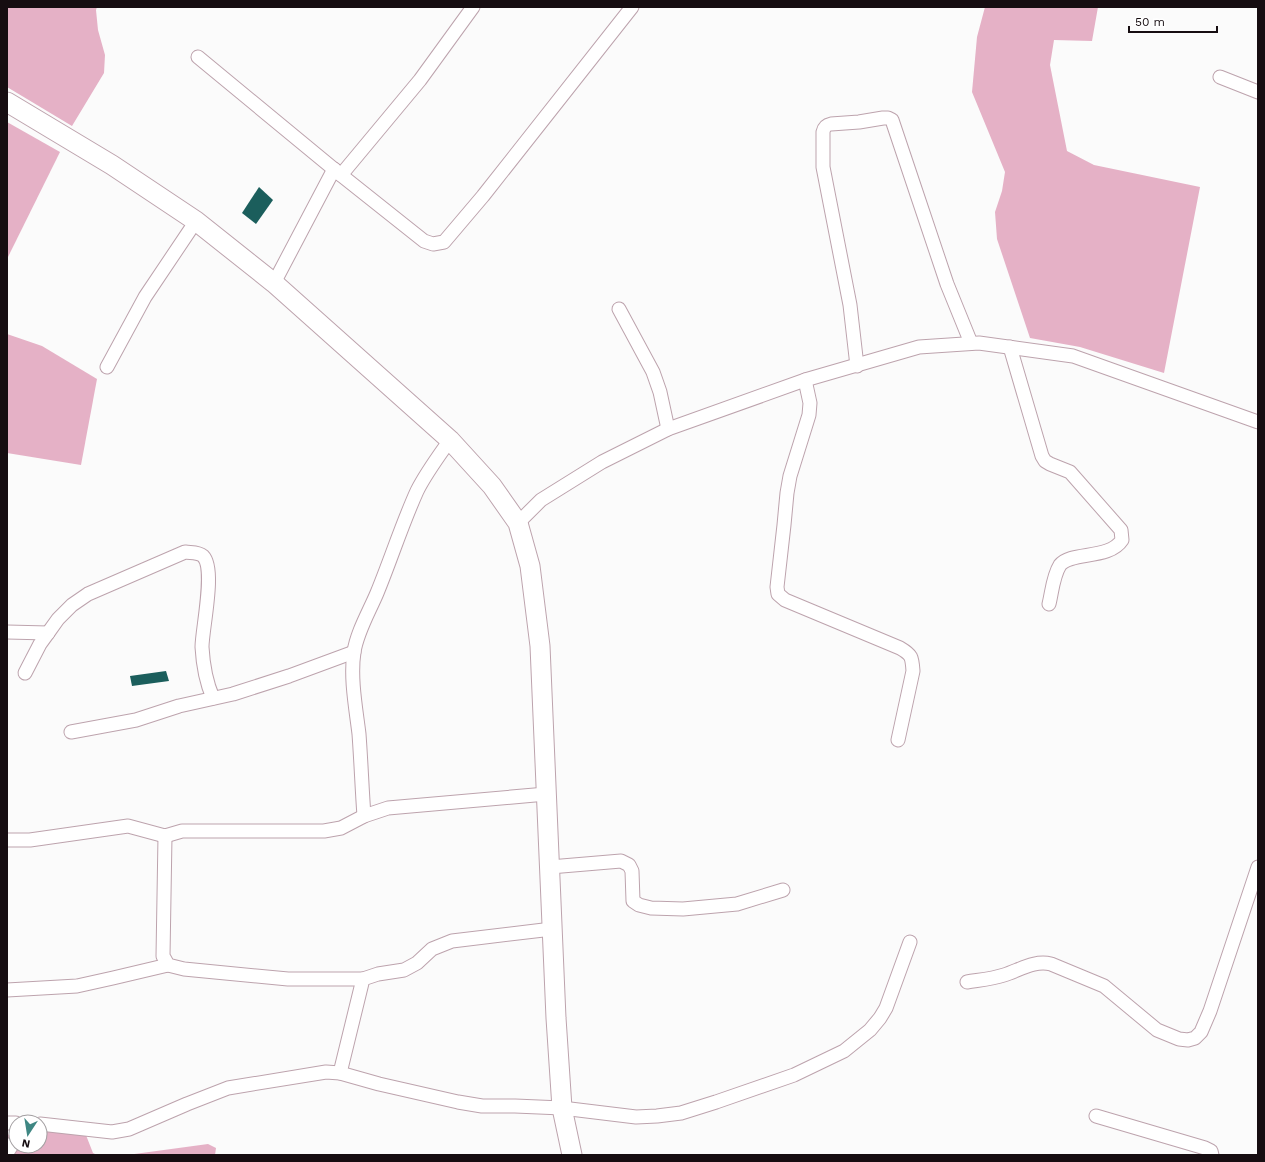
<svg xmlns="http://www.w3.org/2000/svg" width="1265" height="1162" font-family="'Work Sans',sans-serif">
	<rect width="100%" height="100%" fill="#fbfbfb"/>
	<!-- forest -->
	<g fill="#e5b1c6">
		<polygon points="7,7 97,7 96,10 98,30 105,55 104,73 72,126 7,87"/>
		<polygon points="985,7 1098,7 1092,41 1054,40 1050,65 1067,151 1094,165 1200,187 1164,373 1080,347 1030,338 997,239 995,212 1002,191 1005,172 972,92 977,37"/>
		<polygon points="7,122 60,152 7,259"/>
		<polygon points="7,334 42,346 97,379 81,465 7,453"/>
		<polygon points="82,1125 93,1153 97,1155 7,1155 7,1135 16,1133 16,1146 40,1146 40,1128"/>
		<polygon points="208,1144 216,1148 215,1155 127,1155"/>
	</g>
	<!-- building -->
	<g fill="#1b5e5c">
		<polygon points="259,187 273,200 256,224 242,213"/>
		<polygon points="166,671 169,681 132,686 130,676"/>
	</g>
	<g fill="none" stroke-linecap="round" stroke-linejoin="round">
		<!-- minor casing -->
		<g stroke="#bda3ad" stroke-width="15">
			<g id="minor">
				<polyline points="198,57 341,175 424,241 433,244 444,242 483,196 632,7"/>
				<polyline points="1220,77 1258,92"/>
				<polyline points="341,175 420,80 473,7"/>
				<polyline points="274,283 334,169"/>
				<polyline points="619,309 653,372 660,392 668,429"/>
				<path d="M1010 347 1042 456 1045 461 1050 464 1070 472 1121 530 1122 540C1109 560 1071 551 1060 565 1053 576 1052 592 1049 604"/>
				<path d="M857 366 850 305 823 167V132C824 127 826 125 831 124L859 122 883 118H888L892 120 947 284 971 343"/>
				<polyline points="107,367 145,297 196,221"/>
				<path d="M805 380 810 403 809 415 790 476 787 493 784 525 777 587 778 594 785 600 900 648C912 655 912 657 913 671L898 740"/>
				<polyline points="518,523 541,500 602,462 668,429 805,380 919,347 979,343 1073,356 1258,422"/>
				<polyline points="7,632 48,633"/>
				<path d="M25 673 40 644 48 633 58 619 72 605 88 594 185 552C191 553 198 552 203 556 216 569 202 629 202 647 203 665 206 682 213 698"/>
				<polyline points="71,732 136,720 179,706 233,694 289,676 354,652"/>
				<path d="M364 816C362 789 361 761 359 734 356 709 350 678 354 652 357 632 369 612 377 593 391 559 402 524 417 491 426 473 438 457 450 440"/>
				<polyline points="165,836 163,956 168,965 184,969 288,979 363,979"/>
				<polyline points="7,840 30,840 128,826 165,836 182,831 324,831 341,828 364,816 388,808 546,794"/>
				<polyline points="550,867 621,861 629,865 632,871 633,901 639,905 651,908 683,909 737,904 783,890"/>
				<path d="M967 982C979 980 992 979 1004 975 1020 970 1034 960 1051 964L1104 986 1157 1030 1179 1039 1188 1040 1195 1038 1201 1032 1210 1011 1258 867"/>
				<polyline points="7,990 77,986 113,978 168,965"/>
				<polyline points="340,1073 363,979 378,974 404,970 417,963 432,949 452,941 552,929"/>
				<polyline points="1096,1116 1205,1148 1211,1151 1212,1155"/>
				<polyline points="7,1123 16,1123"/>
				<polyline points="40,1124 112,1132 129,1129 187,1104 228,1088 326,1072 340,1073 379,1084 458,1102 482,1106 515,1106 562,1108 636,1117 657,1116 681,1113 716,1102 794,1075 844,1051 870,1030 880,1018 886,1008 910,942"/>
				<polyline points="7,1153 16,1139"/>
			</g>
		</g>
		<!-- secondary casing -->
		<g stroke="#bda3ad" stroke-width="21">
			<polyline id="secondary" points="7,102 112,165 196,221 274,283 450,440 492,486 518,523 530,566 540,646 556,1018 562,1108 572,1155"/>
		</g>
		<!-- minor -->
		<use href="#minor" stroke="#fff" stroke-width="13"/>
		<!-- secondary -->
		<use href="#secondary" stroke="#fff" stroke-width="19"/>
	</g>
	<!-- border -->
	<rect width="1265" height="1162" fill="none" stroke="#160d11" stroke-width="16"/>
	<!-- north arrow -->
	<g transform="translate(28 1134) rotate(192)"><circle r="19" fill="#ffffff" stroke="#a29ea0"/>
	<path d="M0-3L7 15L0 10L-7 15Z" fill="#3f8783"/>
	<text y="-6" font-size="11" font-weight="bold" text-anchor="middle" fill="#160d11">N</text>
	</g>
	<!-- scale -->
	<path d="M1129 26v6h88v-6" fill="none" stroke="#160d11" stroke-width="2"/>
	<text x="1135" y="26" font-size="12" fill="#160d11" stroke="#ffffff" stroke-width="3" paint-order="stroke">50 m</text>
</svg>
